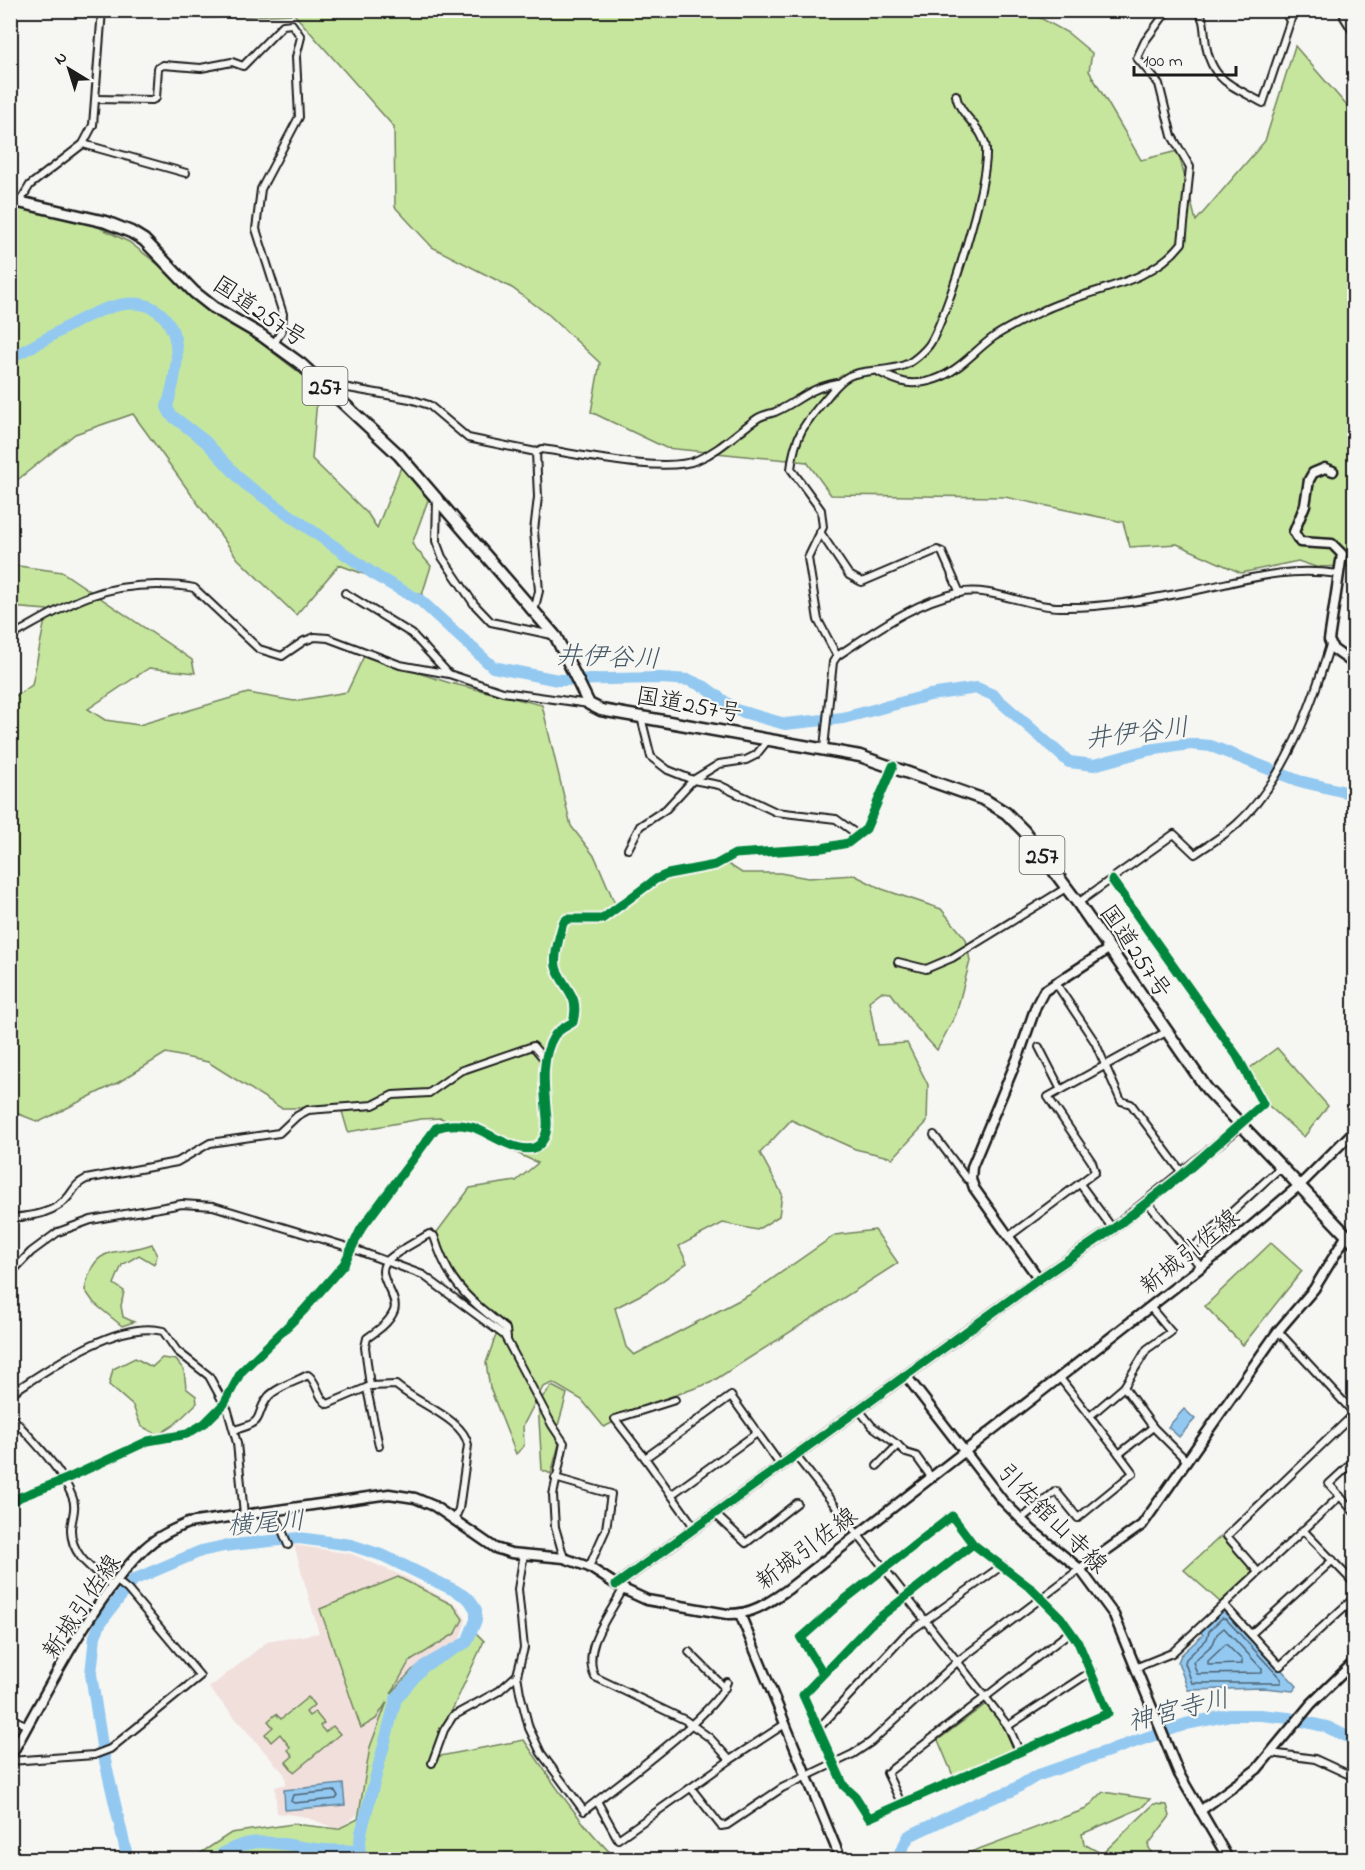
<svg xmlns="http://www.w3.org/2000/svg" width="1365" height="1870" font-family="'Indie Flower','Klee One',sans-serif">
	<rect width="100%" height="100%" fill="#f6f6f2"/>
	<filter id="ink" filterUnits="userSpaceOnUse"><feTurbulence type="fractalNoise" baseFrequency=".0167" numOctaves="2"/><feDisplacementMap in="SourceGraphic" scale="12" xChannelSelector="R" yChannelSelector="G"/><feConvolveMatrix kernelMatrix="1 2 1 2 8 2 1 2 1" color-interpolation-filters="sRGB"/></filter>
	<g filter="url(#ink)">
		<!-- built -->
		<polygon fill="#f1dfdb" points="294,1545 352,1554 407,1578 458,1606 466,1620 460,1639 412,1670 390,1695 357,1815 338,1829 302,1816 277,1813 275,1787 286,1784 285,1775 209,1688 267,1642 319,1633"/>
		<!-- green -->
		<g fill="#c6e69e" stroke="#71815d" stroke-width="1.5">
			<polygon points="193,11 1034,11 1033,14 1068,33 1092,53 1089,71 1141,160 1178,151 1196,221 1265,141 1295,46 1354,114 1354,566 1316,567 1298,561 1241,573 1177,544 1130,547 1123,522 1005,497 831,495 807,462 666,448 591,412 600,363 549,315 512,288 432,247 395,207 394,127 294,14 205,18"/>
			<polygon points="11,205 72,214 129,242 318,387 312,459 368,514 377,528 401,467 431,492 412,544 431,566 422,595 339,565 296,615 238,559 133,414 75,434 11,485"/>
			<polygon points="11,565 62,572 192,660 195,673 149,668 88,709 105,720 139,725 248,693 294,701 347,692 364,656 450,683 542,705 571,826 595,857 616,906 664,878 708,869 725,862 742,873 780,873 808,878 854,875 882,889 941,909 966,939 970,961 956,1014 937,1050 914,1025 891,993 881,992 869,1001 877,1045 907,1043 928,1085 927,1122 893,1158 855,1149 791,1120 760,1153 782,1194 779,1216 757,1230 723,1223 679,1246 687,1263 648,1291 615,1308 626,1347 634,1355 749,1295 835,1235 875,1230 898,1263 710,1383 647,1405 604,1427 582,1400 553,1383 543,1387 523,1426 524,1446 516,1454 490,1388 486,1363 500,1324 456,1284 434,1236 470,1188 516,1181 538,1163 441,1118 421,1119 348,1132 341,1108 281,1108 208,1062 166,1053 119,1082 39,1122 11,1111 10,700 32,685 47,610 11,607"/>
			<polygon points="1277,1048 1328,1106 1304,1137 1269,1106 1250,1068"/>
			<polygon points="1271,1243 1302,1271 1243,1345 1205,1306"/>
			<path d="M152 1244 157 1256 154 1264 139 1255 122 1265 114 1284 124 1291 121 1306 123 1317 134 1322 122 1326 94 1303 85 1290C94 1240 118 1257 152 1244Z"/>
			<polygon points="135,1358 152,1367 162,1358 176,1360 184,1370 186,1388 196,1396 197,1403 174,1425 158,1435 141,1426 133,1406 109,1385 113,1369"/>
			<polygon points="552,1386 567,1394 555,1436 559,1444 551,1474 542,1470 538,1402"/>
			<polygon points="1221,1536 1253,1572 1220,1602 1184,1570"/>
			<path d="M398 1577 453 1605 463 1619 456 1633 409 1662 391 1694 412 1670 475 1632 484 1641 430 1758 524 1740C552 1781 580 1825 617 1859L263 1860C246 1855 210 1860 190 1860L231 1833 293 1824 338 1829 358 1819 370 1747 387 1702 376 1719 361 1728 320 1609Z"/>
			<polygon points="308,1697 314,1705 306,1712 309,1716 315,1712 324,1723 320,1726 325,1732 333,1726 340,1734 294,1772 286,1762 293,1756 288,1750 290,1747 280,1734 271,1742 265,1734 273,1727 268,1721 276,1714 281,1719"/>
			<polygon points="986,1704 1005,1728 1015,1751 954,1778 938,1740"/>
			<polygon points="1103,1792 1150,1799 1141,1808 1082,1834 1084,1844 1102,1854 1154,1804 1167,1805 1170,1816 1148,1845 1154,1859 952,1859 1086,1809"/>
		</g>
		<!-- water -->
		<g fill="#93c9f1" stroke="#63849c" stroke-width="1.5">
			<polygon points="1184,1409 1195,1419 1179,1437 1168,1427"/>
			<polygon points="1223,1609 1297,1686 1293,1691 1264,1688 1188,1690 1178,1662 1181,1655 1203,1635 1200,1631"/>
			<polygon points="343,1784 345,1805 285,1810 284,1790"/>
		</g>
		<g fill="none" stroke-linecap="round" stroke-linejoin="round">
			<!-- shore -->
			<g stroke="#4c6171" stroke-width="1.5">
				<polygon points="1222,1618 1226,1619 1281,1679 1281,1683 1192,1683 1185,1663 1186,1659 1207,1639 1209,1631"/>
				<polygon points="1224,1628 1262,1669 1262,1673 1197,1674 1193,1662 1213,1644 1217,1634"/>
				<polygon points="1226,1644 1242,1660 1242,1664 1208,1665 1208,1661"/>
				<polygon points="335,1791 338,1796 336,1799 294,1803 291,1801 293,1795"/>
			</g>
			<!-- river -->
			<g stroke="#93c9f1" stroke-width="12">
				<path d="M10 357C50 343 128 274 165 318 185 342 175 380 167 407L171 415 205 441 244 483 378 577 421 601 493 667 558 680 661 678 689 680 705 687 736 710 785 724 843 718 930 695 977 688 993 695 1069 762 1094 765 1148 750 1190 744 1211 746 1299 781 1354 794"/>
				<polyline points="128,1860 103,1752 91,1674 95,1636 101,1622 133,1580 201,1551 224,1546 299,1538 351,1545 384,1556 456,1591 469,1599 476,1610 476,1620 467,1642 424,1666 396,1699 361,1833 359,1851"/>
				<path d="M214 1860C252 1829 283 1847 326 1850 337 1851 348 1850 359 1851L366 1860"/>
				<polyline points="896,1860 909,1836 978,1803 1011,1791 1036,1776 1186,1724 1230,1715 1261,1715 1289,1718 1327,1727 1354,1740"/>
			</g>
			<!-- street casing -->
			<g stroke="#1c1c1c" stroke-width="10">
				<g id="street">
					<path d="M1198 10C1204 18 1204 27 1205 37 1209 80 1229 84 1263 103L1294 10"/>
					<polyline points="1284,10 1290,21"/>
					<polyline points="1346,10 1344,17 1354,33"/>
					<polyline points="96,99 152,100 156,98 158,68 163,65 201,68 232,62 243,66 283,25 292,24 301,37 296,57 299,117 261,189 256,229 283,314 282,330 274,344"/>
					<polyline points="83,144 186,173"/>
					<polyline points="19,203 30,185 83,144 93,125 102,10"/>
					<path d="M879 372C900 383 912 387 936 379 959 371 975 350 995 336 1010 326 1028 318 1044 310 1090 288 1149 286 1182 243L1190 167 1172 136 1159 84 1137 58 1145 41 1168 10"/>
					<path d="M326 384 410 399 429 405 468 438 536 452 542 449C578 454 666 474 697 460 721 450 737 432 758 418 763 415 769 414 775 412 800 401 806 389 837 383"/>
					<polyline points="437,500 436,541 442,557 474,604 491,622 552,635"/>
					<polyline points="820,532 849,575 862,582 937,550 942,552 960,593"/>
					<polyline points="345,593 412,634 448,673"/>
					<polyline points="534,611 539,591 534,531 538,497 536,452"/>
					<path d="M10 637C64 607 93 585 157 585 170 585 182 585 194 588L259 649 282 656 304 641 315 637 328 638 400 665 449 674 503 692 589 704"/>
					<path d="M837 656 818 620 808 558 823 527 821 510 791 469C795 434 805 423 827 397 834 389 839 381 849 376 866 368 889 373 907 364 915 360 927 349 931 342 949 310 988 185 986 149 984 127 959 116 956 95"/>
					<polyline points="641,717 651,757 668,770 693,780 719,785 776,812 836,819 858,835"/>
					<path d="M824 748 833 662 837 656C874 632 914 602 958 593 992 586 1026 607 1060 607 1102 608 1146 600 1187 592 1244 581 1279 566 1339 574"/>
					<polyline points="628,849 640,826 666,809 693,780 719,764 746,760 756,755 768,740"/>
					<polyline points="1112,880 1237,1056 1263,1104 1241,1125"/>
					<path d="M1078 903 1174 834 1195 854C1209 844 1224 836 1237 824 1286 779 1311 707 1330 645"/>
					<polyline points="898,962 926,969 952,958 1066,888"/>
					<polyline points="1055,982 1095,1042 1121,1101 1131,1104 1183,1174"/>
					<polyline points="1039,1047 1061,1090"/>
					<polyline points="934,1135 967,1179 972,1181"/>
					<polyline points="1080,1184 1113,1229"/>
					<polyline points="1147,1202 1201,1267"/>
					<path d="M10 1218C31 1216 55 1214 69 1196 75 1188 76 1184 86 1179L177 1162 210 1143 279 1133 297 1116 308 1110 373 1105 393 1095 429 1093 460 1071 533 1046 545 1060"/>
					<polyline points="1008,1237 1095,1172 1092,1162 1048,1097 1166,1032"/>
					<polyline points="1188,1252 1282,1166"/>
					<polyline points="10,1274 31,1252 58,1232 91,1220 182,1204 213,1206 351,1248 423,1275 504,1335 552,1425 564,1443 553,1495 555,1527 564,1558"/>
					<polyline points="1278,1331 1354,1413"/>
					<polyline points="1060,1378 1119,1454 1153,1427"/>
					<path d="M370 1386 365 1347 367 1338C377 1331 389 1323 394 1311 400 1295 371 1274 389 1259 400 1250 416 1242 429 1234L434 1236C449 1285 468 1298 506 1329L507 1338"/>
					<polyline points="1124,1387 1153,1427 1187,1461"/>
					<polyline points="367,1389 379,1446"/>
					<path d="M10 1394C47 1370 117 1319 163 1331L177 1351 209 1376 228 1411 237 1443 244 1515"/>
					<polyline points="860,1411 872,1426 898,1445"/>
					<path d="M10 1415C31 1439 60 1466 72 1496 77 1507 72 1517 71 1528 70 1556 94 1570 113 1586"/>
					<polyline points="1090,1416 1124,1387 1147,1349 1171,1332 1150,1307"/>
					<path d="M234 1430C269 1421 252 1417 269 1396 277 1387 297 1381 308 1375 318 1382 317 1398 328 1404L370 1386 396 1385C416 1403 464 1419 468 1445L459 1509 454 1520"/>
					<polyline points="796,1456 1008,1726 1020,1753"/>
					<polyline points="645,1458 615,1419 675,1400"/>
					<polyline points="1354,1461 1329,1484 1354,1512"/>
					<polyline points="877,1466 898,1445 906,1453 916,1456 931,1477"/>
					<polyline points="555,1478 611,1494 606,1529 589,1567"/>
					<polyline points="671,1495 757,1433"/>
					<path d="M10 1504 20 1497 64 1480 148 1441 187 1434 205 1423 224 1404 241 1372 304 1310 344 1264 361 1229 436 1128C447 1124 460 1124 472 1127 490 1132 529 1164 543 1140 549 1131 547 1118 546 1108 544 1084 541 1057 554 1036 558 1030 567 1026 573 1022 580 996 566 991 557 970 552 958 560 935 563 923L567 919H602L656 879 668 874 715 865 735 854 822 848 848 843 866 829 893 766"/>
					<polyline points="274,1510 288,1545"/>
					<polyline points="715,1514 746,1543 797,1503"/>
					<polyline points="1021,1519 1056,1491 1078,1518 1133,1473 1119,1454"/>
					<polyline points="695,1528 645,1458 731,1396 781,1466"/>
					<polyline points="1303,1530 1354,1583"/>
					<path d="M524 1554 518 1589 524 1648 517 1675 520 1693 529 1728 541 1753 584 1811C616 1785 715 1715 727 1682"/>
					<polyline points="1258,1572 1227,1536 1354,1414"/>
					<path d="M623 1589C610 1615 581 1648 595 1677L685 1720 710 1738 730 1760 785 1724"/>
					<polyline points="1224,1605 1280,1666 1354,1598"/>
					<polyline points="1251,1634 1333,1560"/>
					<polyline points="689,1652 725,1688"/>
					<polyline points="1135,1668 1172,1653 1340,1496"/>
					<polyline points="823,1673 801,1638 844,1600 952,1516 973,1544 1033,1590 1061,1618 1078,1642 1108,1713 869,1818 855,1796 844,1786 803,1695 871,1624 973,1544"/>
					<polyline points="10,1718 28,1726"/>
					<polyline points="1008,1726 1092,1671"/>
					<polyline points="818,1729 905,1635 1003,1565"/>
					<polyline points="1271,1753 1315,1759 1354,1777"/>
					<polyline points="10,1761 94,1755 110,1749 200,1676 128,1590 117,1581"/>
					<polyline points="432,1763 444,1730 453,1716 499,1691 517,1675"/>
					<polyline points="691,1788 721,1826 727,1825 782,1788 853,1754 871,1742 958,1661 1080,1569"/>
					<polyline points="597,1801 618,1839 730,1760"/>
					<polyline points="902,1805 887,1773 1071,1631"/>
				</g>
			</g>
			<!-- secondary casing -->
			<g stroke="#1c1c1c" stroke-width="13">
				<g id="secondary">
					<polyline points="1333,471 1325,468 1313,473 1309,480 1305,505 1294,532 1300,542 1332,544 1342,554 1329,640 1333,649 1354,664"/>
					<polyline points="1039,1279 974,1188 971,1179 972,1167 1020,1052 1036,1006 1044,991 1110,948"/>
					<polyline points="907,1377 1002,1500 1032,1530 1080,1569 1114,1615 1179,1774 1229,1860"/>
					<polyline points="1080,1569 1142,1525 1278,1331 1314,1289 1347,1235"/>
					<polyline points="616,1585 1039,1279 1113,1229 1241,1125"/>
					<polyline points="740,1614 841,1860"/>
					<path d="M10 1757C46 1693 93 1598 145 1548 158 1536 172 1530 188 1523L389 1494 415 1498 434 1506 495 1548 511 1553 564 1558 589 1567 623 1589 647 1600 727 1614C751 1615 768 1603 787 1590L1228 1246 1301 1184 1354 1131"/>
					<polyline points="1200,1811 1257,1769 1311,1704 1354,1662"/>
				</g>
			</g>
			<!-- highway casing -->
			<g stroke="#1c1c1c" stroke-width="15">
				<polyline id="highway" points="10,200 106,222 131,232 144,240 194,292 213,307 261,335 301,364 399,455 556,637 589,704 601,710 641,717 860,756 985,800 1006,813 1024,831 1078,903 1207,1089 1354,1243"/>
			</g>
			<!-- street -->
			<use href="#street" stroke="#f6f6f2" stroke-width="6"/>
			<!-- secondary -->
			<use href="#secondary" stroke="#f6f6f2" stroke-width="8"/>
			<!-- highway -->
			<use href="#highway" stroke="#f6f6f2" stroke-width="10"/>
			<!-- cycleway casing -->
			<g stroke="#f6f6f2" stroke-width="13">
				<g id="cycleway">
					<path d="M10 1504 20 1497 64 1480 148 1441 187 1434 205 1423 224 1404 241 1372 304 1310 344 1264 361 1229 436 1128C447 1124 460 1124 472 1127 490 1132 529 1164 543 1140 549 1131 547 1118 546 1108 544 1084 541 1057 554 1036 558 1030 567 1026 573 1022 580 996 566 991 557 970 552 958 560 935 563 923L567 919H602L656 879 668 874 715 865 735 854 822 848 848 843 866 829 893 766"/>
					<polyline points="616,1585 1039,1279 1113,1229 1183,1174 1263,1104 1237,1056 1112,880"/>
					<polyline points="823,1673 801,1638 844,1600 952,1516 973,1544 1033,1590 1061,1618 1078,1642 1108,1713 869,1818 855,1796 844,1786 803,1695 871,1624 973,1544"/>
				</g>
			</g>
			<!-- cycleway -->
			<use href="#cycleway" stroke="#00873e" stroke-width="9"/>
		</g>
	</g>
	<g text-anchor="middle" stroke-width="4.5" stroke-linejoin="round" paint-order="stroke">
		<!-- shield labels -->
		<g fill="#f6f6f2" stroke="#5d5d5c" stroke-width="1.5">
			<rect x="302.5" y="367" width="45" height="38" rx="4.5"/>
			<rect x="1019.5" y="836" width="45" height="38" rx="4.5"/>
		</g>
		<g font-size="22" font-weight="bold" fill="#1c1c1c">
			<text x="325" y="394">257</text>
			<text x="1042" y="863">257</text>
		</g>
		<!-- street labels -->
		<g font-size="24" fill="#1c1c1c" stroke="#f6f6f2">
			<text transform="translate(260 311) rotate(34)" y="8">国道257号</text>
			<text transform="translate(689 704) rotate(10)" y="8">国道257号</text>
			<text transform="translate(1136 951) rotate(56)" y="8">国道257号</text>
			<text transform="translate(1189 1251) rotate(-39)" y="8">新城引佐線</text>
			<text transform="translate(1053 1518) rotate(45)" y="8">引佐舘山寺線</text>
			<text transform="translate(806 1548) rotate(-37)" y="8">新城引佐線</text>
			<text transform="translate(81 1606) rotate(-56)" y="8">新城引佐線</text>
		</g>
		<!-- water labels -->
		<g font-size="26" font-style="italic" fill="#465967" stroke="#f6f6f2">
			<text transform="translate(608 656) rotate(2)" y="9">井伊谷川</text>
			<text transform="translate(1137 732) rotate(-7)" y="9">井伊谷川</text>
			<text transform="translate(266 1522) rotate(-4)" y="9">横尾川</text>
			<text transform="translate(1178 1709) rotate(-14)" y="9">神宮寺川</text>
		</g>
	</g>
	<!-- margin -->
	<rect width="1365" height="1870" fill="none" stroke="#f6f6f2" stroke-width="36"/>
	<rect x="18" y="18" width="1329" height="1834" fill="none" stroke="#1c1c1c" stroke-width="2" filter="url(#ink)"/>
	<!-- north arrow -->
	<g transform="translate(69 69) rotate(322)" stroke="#f6f6f2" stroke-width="4.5" paint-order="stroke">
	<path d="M0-4.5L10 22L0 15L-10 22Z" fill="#1c1c1c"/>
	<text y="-9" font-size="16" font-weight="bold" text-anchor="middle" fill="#1c1c1c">N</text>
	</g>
	<!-- scale -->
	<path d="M1134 66v9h102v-9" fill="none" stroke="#1c1c1c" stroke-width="3"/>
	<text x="1143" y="66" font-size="18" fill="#1c1c1c" stroke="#f6f6f2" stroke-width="4.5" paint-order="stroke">100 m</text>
</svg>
